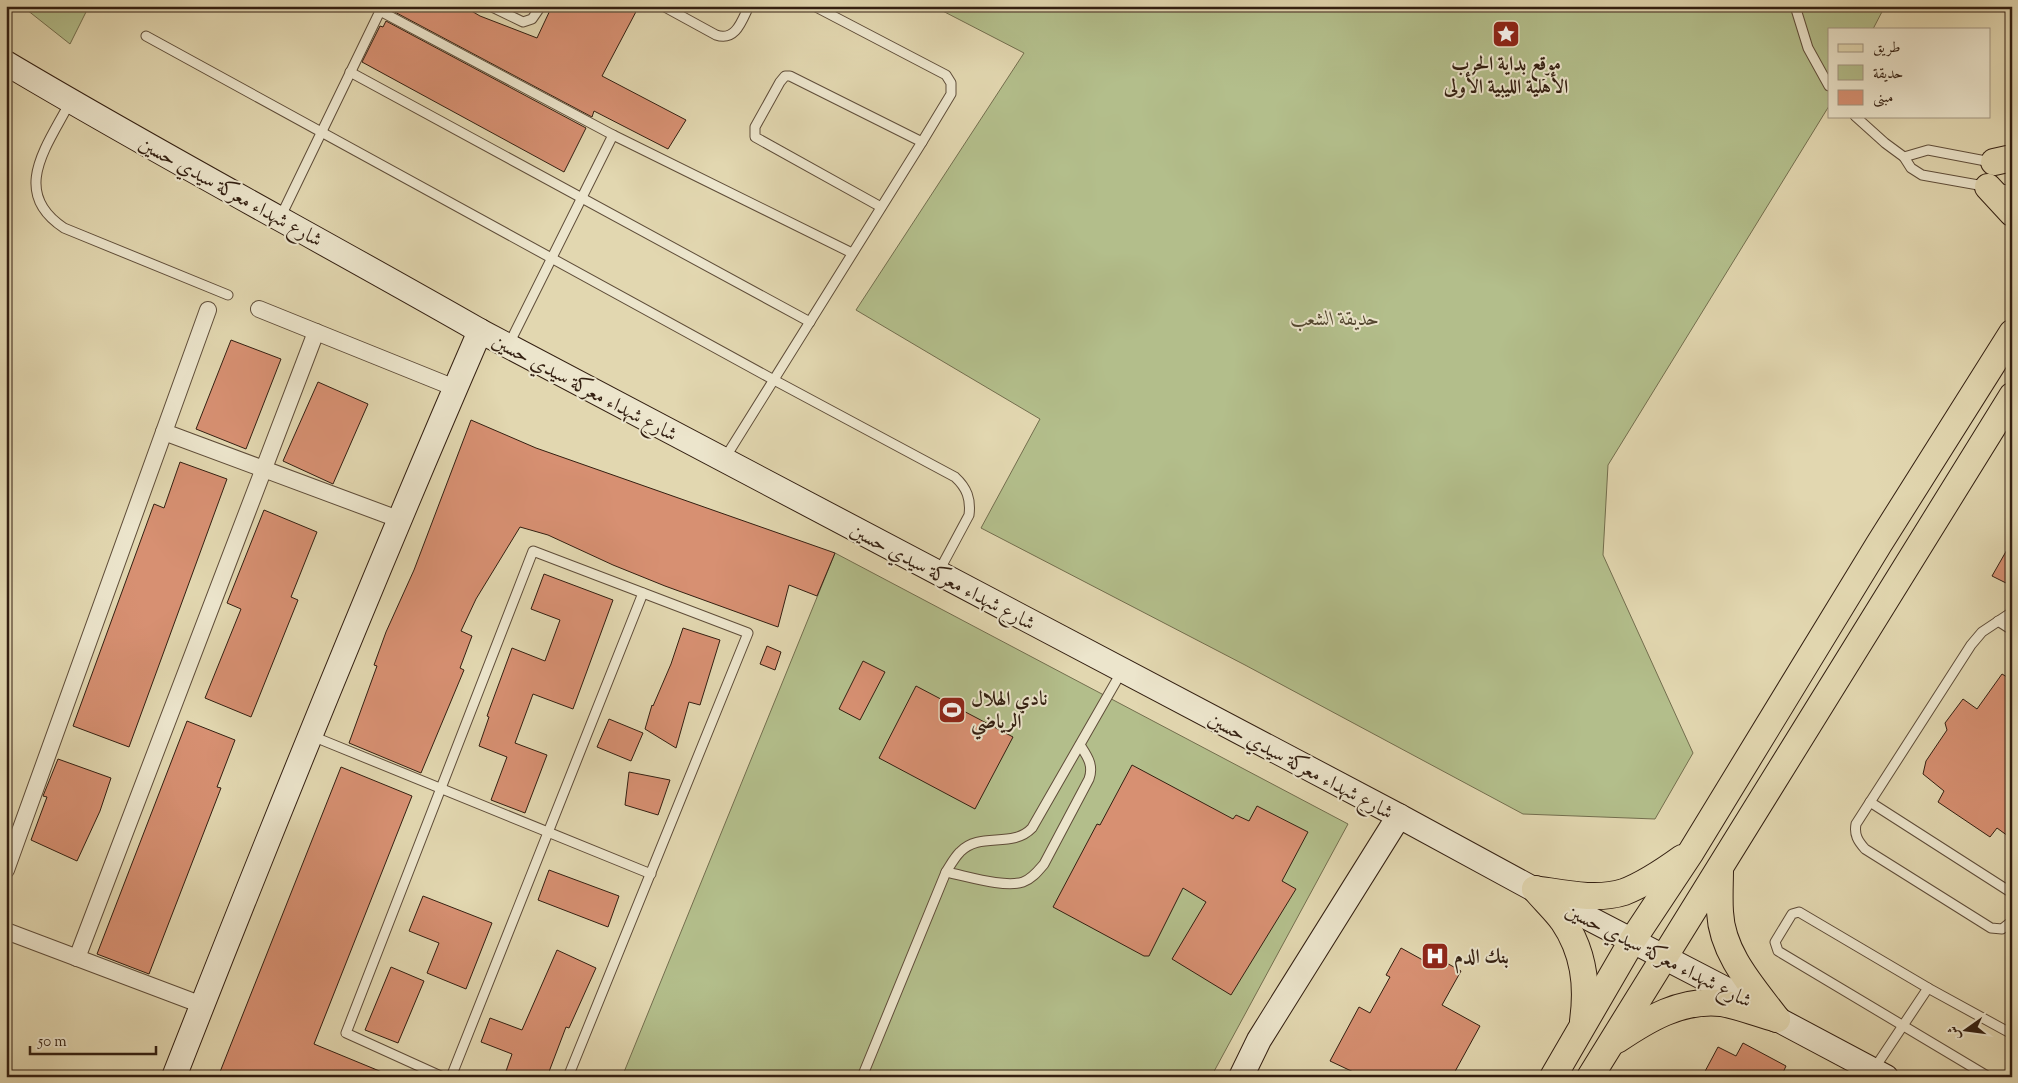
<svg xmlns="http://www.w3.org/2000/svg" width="2018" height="1083" font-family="'Sorts Mill Goudy',Amiri,serif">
	<rect width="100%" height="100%" fill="#e2d7b0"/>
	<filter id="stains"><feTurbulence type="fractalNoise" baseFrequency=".004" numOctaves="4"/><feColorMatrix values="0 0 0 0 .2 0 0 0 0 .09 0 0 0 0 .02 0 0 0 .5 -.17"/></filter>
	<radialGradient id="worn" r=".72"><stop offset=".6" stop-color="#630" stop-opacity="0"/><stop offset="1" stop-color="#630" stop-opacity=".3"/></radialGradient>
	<!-- green -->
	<g fill="#b3be8b" stroke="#736e4e">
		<polygon points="22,6 89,6 70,44"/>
		<polygon points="933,6 1885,6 1873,29 1829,29 1829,106 1608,465 1603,555 1693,753 1655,819 1523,814 1245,665 981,528 1040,419 856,310 1024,53"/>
		<polygon points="835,553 1348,824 1211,1077 622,1077"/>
	</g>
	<!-- building -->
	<g fill="#d79072" stroke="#331f11">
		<polygon points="392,6 463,6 480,16 537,38 552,6 639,6 602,76 686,120 668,149 594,111 592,117 391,10"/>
		<polygon points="386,21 586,128 564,172 362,62 380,26 383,27"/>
		<polygon points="231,340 281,359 246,449 196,429"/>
		<polygon points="318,382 368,404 333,484 283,461"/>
		<polygon points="471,420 536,448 835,553 817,596 789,585 778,627 665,586 613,565 548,535 520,527 476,599 461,631 472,636 460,668 464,670 421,773 349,743 377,666 374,665 386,632 414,570"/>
		<polygon points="180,462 227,479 129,747 73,726 154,504 164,508"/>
		<polygon points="264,510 317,532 291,597 298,600 251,717 205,698 241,609 227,603"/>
		<polygon points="2012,541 2012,586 1992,576"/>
		<polygon points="544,574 613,600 573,709 533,694 515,743 547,755 525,813 491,800 507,757 479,746 489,717 487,716 512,648 545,661 560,620 531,609"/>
		<polygon points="683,628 720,640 700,705 689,702 676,748 645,729 652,705 653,706 671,664"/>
		<polygon points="767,646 781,652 775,670 760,664"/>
		<polygon points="863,661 885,672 860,720 839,709"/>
		<polygon points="2002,674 2012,680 2012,839 1997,828 1990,837 1938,802 1944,791 1923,774 1926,761 1947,730 1945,723 1963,699 1977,709"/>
		<polygon points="916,686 1013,737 975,809 879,758"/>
		<polygon points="609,719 643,733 631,761 597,747"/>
		<polygon points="187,721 235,740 217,787 221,788 149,974 97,954"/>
		<polygon points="58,759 111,778 100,811 77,861 31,840 47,797 43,796"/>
		<polygon points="1132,765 1233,819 1236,815 1249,821 1257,806 1308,832 1282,881 1296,889 1231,995 1172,959 1206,902 1183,888 1149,956 1144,956 1053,907 1097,824 1100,825"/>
		<polygon points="341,767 412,796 314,1044 394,1077 218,1077"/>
		<polygon points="629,772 670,780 658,815 625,805"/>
		<polygon points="549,870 619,896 608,927 538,900"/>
		<polygon points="423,896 492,923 466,989 427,973 439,943 409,931"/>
		<polygon points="1401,948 1430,964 1434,956 1461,971 1442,1005 1480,1026 1452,1077 1364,1077 1330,1061 1359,1007 1370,1013 1390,977 1386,975"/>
		<polygon points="557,950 596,968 569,1028 566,1027 547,1077 504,1077 512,1054 481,1042 490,1018 522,1030"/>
		<polygon points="391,967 424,981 398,1043 365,1030"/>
		<polygon points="1743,1043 1786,1066 1781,1077 1702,1077 1718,1047 1736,1056"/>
	</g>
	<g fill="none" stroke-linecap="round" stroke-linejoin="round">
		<!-- lane casing -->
		<g stroke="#5f4d39" stroke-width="11">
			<g id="lane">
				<polyline points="490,6 523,22 532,19 541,6"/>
				<path d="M663 6 716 35C736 42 742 20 749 6"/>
				<polyline points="1795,6 1808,48 1829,86"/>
				<polyline points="380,11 613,135 852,253"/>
				<path d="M146 36 774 380 955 477C967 488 971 499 969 515L939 571"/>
				<polyline points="350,72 810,322"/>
				<path d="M70 102C48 145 9 192 64 228L228 295"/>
				<polyline points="1855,116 1885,143 1904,157 1911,168 1922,175 2012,191"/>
				<polyline points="1904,157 1928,150 1991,162"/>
				<polyline points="881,207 755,137 755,127 780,82 785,76 790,76 922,142"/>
				<polyline points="280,218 382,7"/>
				<polyline points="508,346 613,135"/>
				<polyline points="725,458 922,142 951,94 951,83 946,75 814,6"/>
				<path d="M2012 612 1982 632 1971 645 1856 824C1854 835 1858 841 1865 849L1991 928 2002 929 2012 921"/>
				<polyline points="1998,621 2012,630"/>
				<polyline points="312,736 651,874"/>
				<polyline points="1870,802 2012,893"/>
				<path d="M946 872C967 876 1004 888 1023 882 1032 879 1038 871 1044 864L1089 779C1094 765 1087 756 1080 745"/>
				<polyline points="1928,988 1799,912 1792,914 1775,942 1778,951 1989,1077"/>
				<polyline points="1874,1069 1928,988 2012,1034"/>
				<polyline points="443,1077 346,1033 533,551 748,633 568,1077"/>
				<polyline points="451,1077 643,593"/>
				<path d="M862 1077 946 872C950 866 954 858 960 852 980 831 1012 849 1032 828L1122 671"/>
			</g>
		</g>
		<!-- street casing -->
		<g stroke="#5f4d39" stroke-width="18">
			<g id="street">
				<polyline points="259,309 455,388"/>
				<polyline points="164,432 398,519"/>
				<polyline points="6,870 208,310"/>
				<polyline points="6,931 202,1005"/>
				<polyline points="77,958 316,332"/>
			</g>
		</g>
		<!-- secondary casing -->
		<g stroke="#331f11" stroke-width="26">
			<g id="secondary">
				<path d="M6 63C162 156 323 241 480 331L1399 816 1548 897 1760 1007 1777 1019 1886 1077"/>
				<path d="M174 1077C272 827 373 578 480 331"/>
				<polyline points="1241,1077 1259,1040 1399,816"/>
			</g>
		</g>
		<!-- primary casing -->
		<g stroke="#331f11" stroke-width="28">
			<g id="primary">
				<polyline points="1994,162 2012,158"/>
				<polyline points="1988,187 2012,213"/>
				<path d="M1720 869C1720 883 1719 897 1720 912 1722 954 1753 987 1777 1019"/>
				<path d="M1535 889C1563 893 1596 901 1624 892 1645 884 1664 871 1682 858"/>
				<path d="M1535 889C1544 900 1555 910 1563 921 1584 952 1588 985 1583 1021"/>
				<path d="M1617 1040C1648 1019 1681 999 1721 1003 1739 1006 1759 1014 1777 1019"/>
				<polyline points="1553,1077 1632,941 1691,852 1879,544 2012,333"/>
				<polyline points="1590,1077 2012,396"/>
			</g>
		</g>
		<!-- lane -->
		<use href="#lane" stroke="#ece5cc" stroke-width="9"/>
		<!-- street -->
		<use href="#street" stroke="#ece5cc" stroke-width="16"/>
		<!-- secondary -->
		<use href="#secondary" stroke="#ece5cc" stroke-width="24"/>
		<!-- primary -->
		<use href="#primary" stroke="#e2d7b0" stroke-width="26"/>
	</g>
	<!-- icons -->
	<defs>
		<g id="sight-square" transform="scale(1.4375)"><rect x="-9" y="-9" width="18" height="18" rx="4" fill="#8f2418" stroke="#ece5cc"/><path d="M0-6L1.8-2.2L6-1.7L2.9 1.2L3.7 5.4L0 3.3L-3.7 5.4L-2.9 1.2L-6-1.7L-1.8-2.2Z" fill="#fff"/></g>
		<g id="stadium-square" transform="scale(1.4375)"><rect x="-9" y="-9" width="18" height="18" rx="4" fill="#8f2418" stroke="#ece5cc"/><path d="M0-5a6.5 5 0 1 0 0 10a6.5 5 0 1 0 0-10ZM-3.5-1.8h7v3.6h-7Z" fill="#fff"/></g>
		<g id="hospital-square" transform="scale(1.4375)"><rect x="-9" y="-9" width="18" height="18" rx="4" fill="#8f2418" stroke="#ece5cc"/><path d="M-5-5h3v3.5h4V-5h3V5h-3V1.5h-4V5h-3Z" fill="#fff"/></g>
	</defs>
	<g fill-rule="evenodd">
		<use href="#sight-square" x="1506" y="34"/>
		<use href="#stadium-square" x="952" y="710"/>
		<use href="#hospital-square" x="1435" y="956"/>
	</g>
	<g text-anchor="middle" stroke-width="4" stroke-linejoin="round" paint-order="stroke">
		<!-- poi labels -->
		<g font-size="20" font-weight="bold" fill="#331f11" stroke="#ece5cc" text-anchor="start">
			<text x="1506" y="70" text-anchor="middle">موقع بداية الحرب<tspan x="1506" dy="23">الأهلية الليبية الأولى</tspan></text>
			<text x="971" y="705">نادي الهلال<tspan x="971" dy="23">الرياضي</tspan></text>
			<text x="1454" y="963">بنك الدم</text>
		</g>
		<!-- street labels -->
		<g font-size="20" fill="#331f11" stroke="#ece5cc">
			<text transform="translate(231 191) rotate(29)" y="7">شارع شهداء معركة سيدي حسين</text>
			<text transform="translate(585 387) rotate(28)" y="7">شارع شهداء معركة سيدي حسين</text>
			<text transform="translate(943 576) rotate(28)" y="7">شارع شهداء معركة سيدي حسين</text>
			<text transform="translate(1301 765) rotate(28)" y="7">شارع شهداء معركة سيدي حسين</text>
			<text transform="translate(1659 955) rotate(27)" y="7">شارع شهداء معركة سيدي حسين</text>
		</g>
		<!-- park labels -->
		<g font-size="20" font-style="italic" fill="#534730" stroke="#ece5cc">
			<text x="1335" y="325">حديقة الشعب</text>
		</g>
	</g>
	<!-- margin -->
	<rect width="2018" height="1083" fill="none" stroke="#e2d7b0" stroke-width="25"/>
	<rect x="8" y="8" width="2003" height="1068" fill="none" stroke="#331f11" stroke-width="2.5"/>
	<rect x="12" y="12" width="1993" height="1058" fill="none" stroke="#331f11"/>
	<!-- legend -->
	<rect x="1828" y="28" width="162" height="90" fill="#ece5cc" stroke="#a29681"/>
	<rect x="1838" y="44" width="25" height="8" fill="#e2d7b0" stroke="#a29681"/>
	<text x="1873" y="52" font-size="15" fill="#331f11">طريق</text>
	<rect x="1838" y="65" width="25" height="15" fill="#b3be8b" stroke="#a29681"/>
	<text x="1873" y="78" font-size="15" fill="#331f11">حديقة</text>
	<rect x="1838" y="90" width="25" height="15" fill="#d79072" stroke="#a29681"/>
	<text x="1873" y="102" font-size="15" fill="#331f11">مبنى</text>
	<!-- north arrow -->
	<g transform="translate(1966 1030) rotate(256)" stroke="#ece5cc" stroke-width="4" paint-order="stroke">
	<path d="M0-4L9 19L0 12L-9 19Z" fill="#331f11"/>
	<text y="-8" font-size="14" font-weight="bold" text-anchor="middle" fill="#331f11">ش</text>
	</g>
	<!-- scale -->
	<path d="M30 1046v8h126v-8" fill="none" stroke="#331f11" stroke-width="2.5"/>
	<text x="38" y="1046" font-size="15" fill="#331f11" stroke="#ece5cc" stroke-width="4" paint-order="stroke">50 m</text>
	<rect width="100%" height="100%" filter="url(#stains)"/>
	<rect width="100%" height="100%" fill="url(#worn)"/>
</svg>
